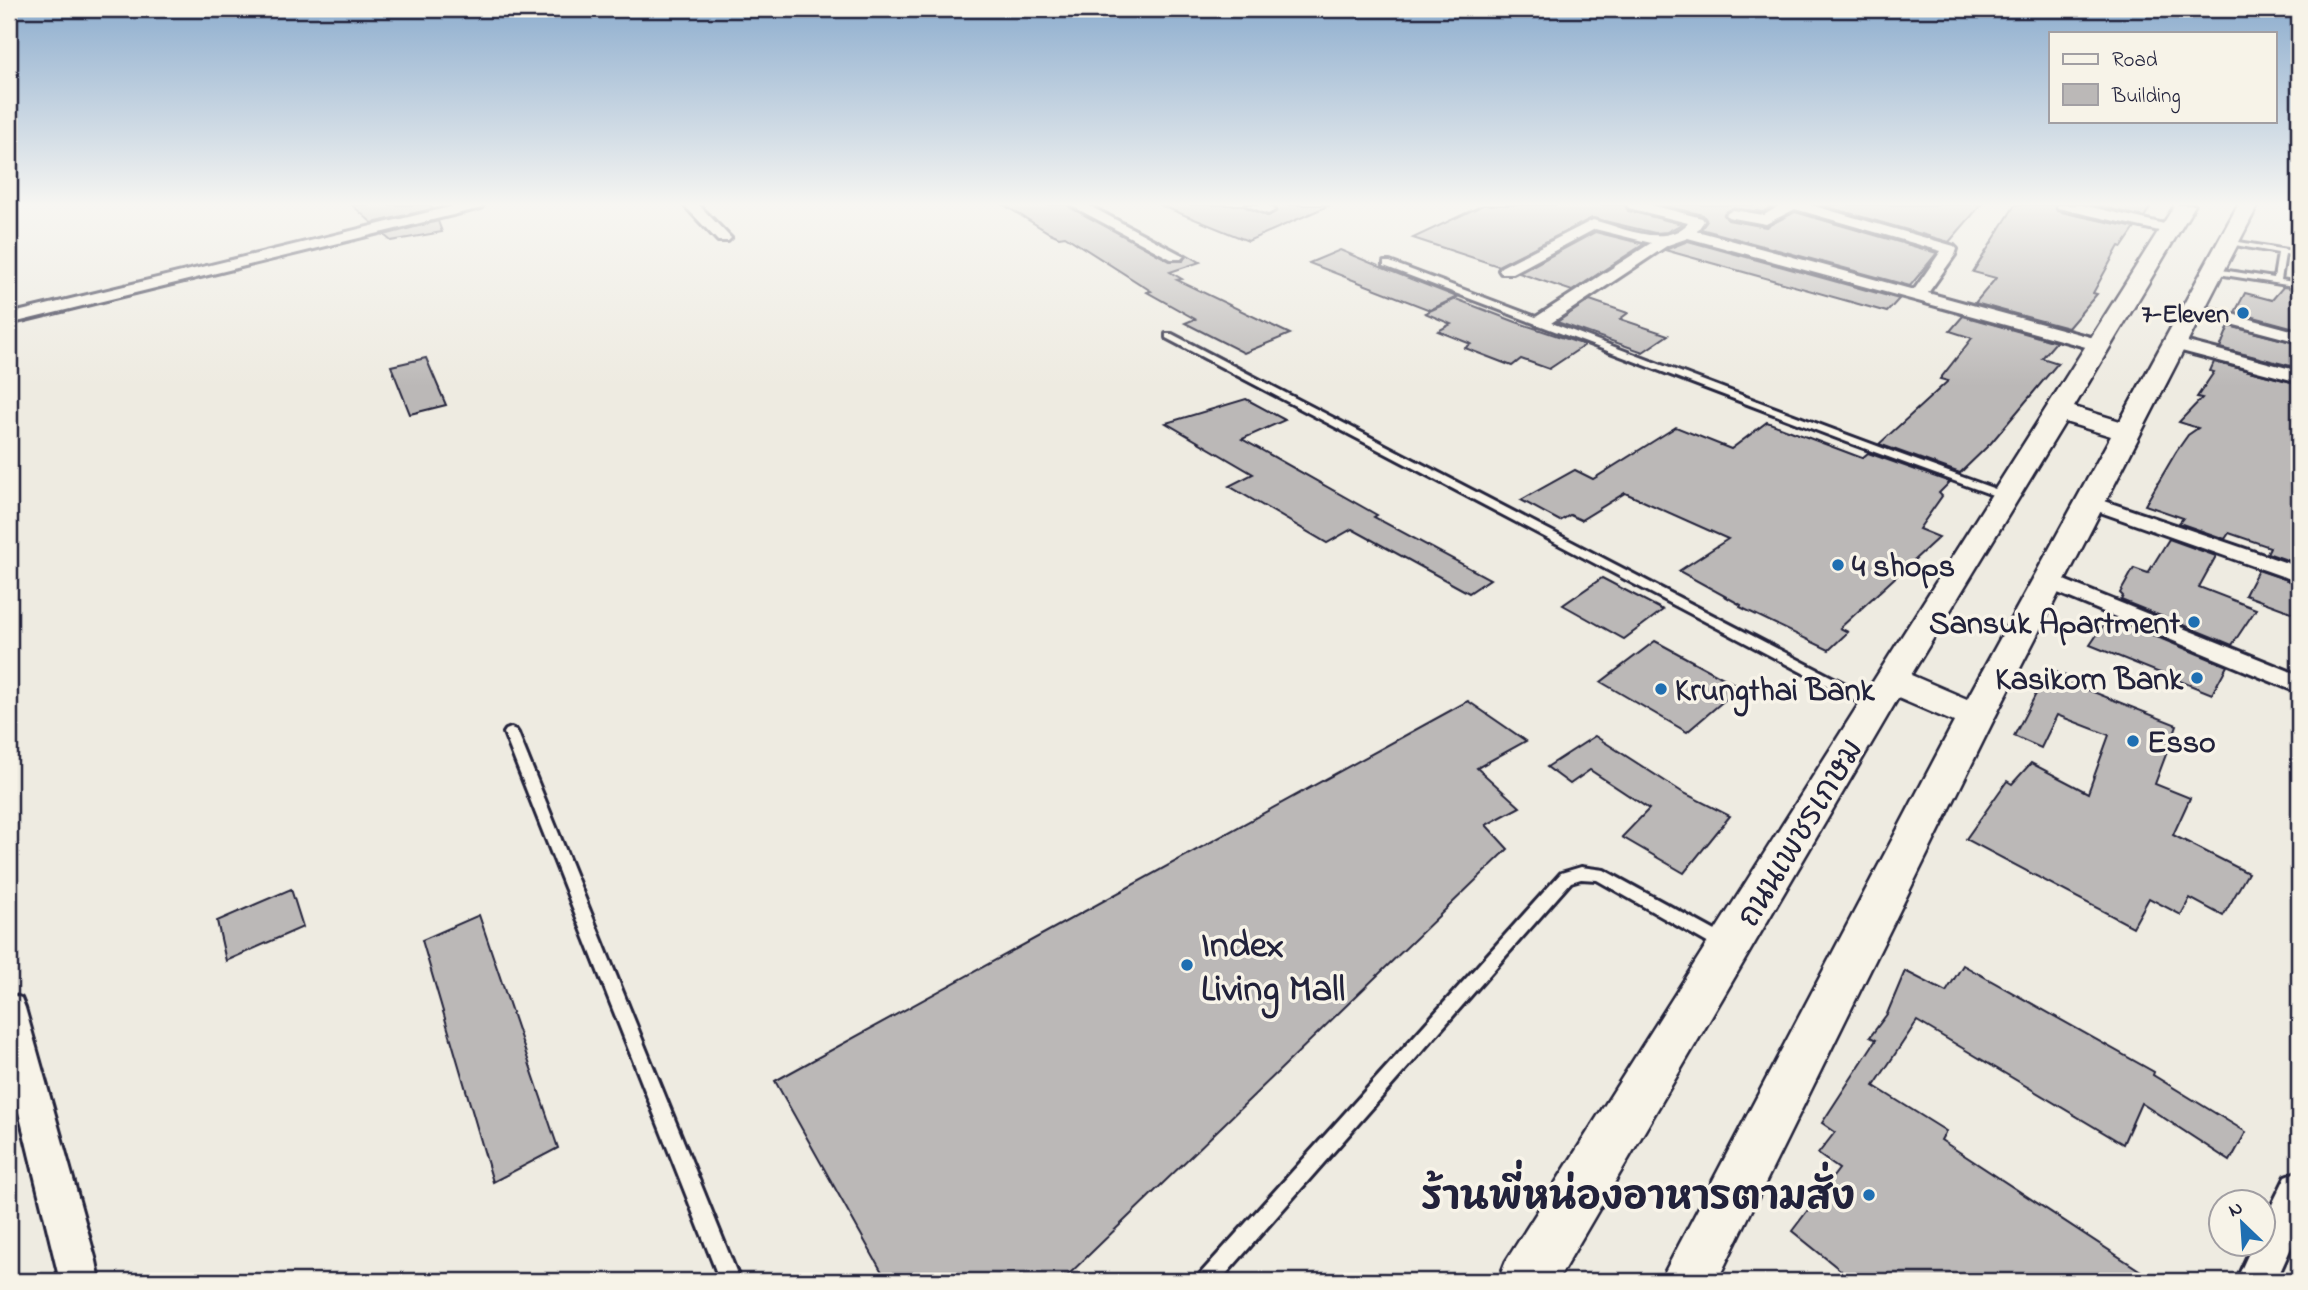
<svg xmlns="http://www.w3.org/2000/svg" width="2308" height="1290" font-family="'Indie Flower','Playpen Sans Thai',sans-serif">
	<rect width="100%" height="100%" fill="#eeebe1"/>
	<filter id="ink" filterUnits="userSpaceOnUse"><feTurbulence type="fractalNoise" baseFrequency=".0143" numOctaves="2"/><feDisplacementMap in="SourceGraphic" scale="14" xChannelSelector="R" yChannelSelector="G"/><feConvolveMatrix kernelMatrix="1 2 1 2 8 2 1 2 1" color-interpolation-filters="sRGB"/></filter>
	<g filter="url(#ink)">
		<!-- building -->
		<g fill="#bbb8b7" stroke="#22223b" stroke-width="2">
			<polygon points="352,205 431,205 432,209 372,223"/>
			<polygon points="1004,205 1068,205 1170,261 1183,261 1186,254 1200,262 1170,272 1182,279 1177,280 1290,334 1244,353 1185,323 1195,319 1147,292 1151,291 1065,236 1059,237 1048,232"/>
			<polygon points="1160,205 1244,205 1267,216 1277,211 1273,205 1330,205 1248,241"/>
			<polygon points="1483,205 1625,205 1628,211 1682,224 1667,232 1655,233 1592,218 1498,266 1413,238"/>
			<polygon points="1662,205 1776,205 1763,212 1732,208 1724,215 1728,220 1766,227 1795,212 1937,253 1910,286 1701,229 1707,221 1703,215"/>
			<polygon points="1821,205 1981,205 1949,242"/>
			<polygon points="2015,205 2054,205 2057,211 2135,228 2122,247 2119,246 2093,293 2097,294 2068,328 1975,303 1996,278 1973,272"/>
			<polygon points="2094,205 2152,205 2144,217"/>
			<polygon points="438,221 442,232 391,241 384,235"/>
			<polygon points="1595,232 1644,244 1572,291 1519,273"/>
			<polygon points="1688,241 1899,299 1887,312 1665,250"/>
			<polygon points="1340,250 1383,268 1457,297 1430,310 1309,263"/>
			<polygon points="2283,287 2299,289 2299,329 2235,312 2245,293 2272,300"/>
			<polygon points="1456,299 1516,322 1585,345 1549,369 1521,359 1512,366 1465,348 1471,344 1438,331 1451,324 1425,313"/>
			<polygon points="1590,300 1628,313 1620,319 1668,335 1643,352 1557,322"/>
			<polygon points="1963,316 2056,342 2042,358 2058,363 1991,443 1960,473 1879,444 1948,381 1940,379 1972,338 1950,331"/>
			<polygon points="2229,326 2299,344 2299,368 2220,348"/>
			<polygon points="426,358 446,405 410,414 391,366"/>
			<polygon points="2214,362 2299,384 2299,564 2267,553 2270,547 2229,533 2225,539 2179,523 2183,518 2145,505 2176,452 2188,435 2198,428 2179,422 2202,398 2197,397 2214,372 2210,371"/>
			<polygon points="1246,399 1285,420 1242,439 1377,515 1374,517 1490,579 1469,593 1352,529 1327,543 1229,486 1253,474 1166,423"/>
			<polygon points="1767,422 1862,458 1868,453 1950,482 1939,493 1942,496 1919,529 1939,537 1840,628 1848,632 1829,650 1740,607 1741,605 1679,571 1728,539 1625,493 1581,520 1570,515 1560,521 1521,500 1575,470 1593,479 1676,427 1731,449"/>
			<polygon points="2169,539 2216,556 2199,587 2256,609 2232,645 2121,600 2123,596 2120,593 2134,568 2148,573"/>
			<polygon points="2258,570 2299,584 2299,615 2245,595"/>
			<polygon points="1602,578 1663,610 1624,639 1563,605"/>
			<polygon points="2109,617 2227,666 2212,694 2090,645"/>
			<polygon points="1655,641 1740,687 1687,732 1601,682"/>
			<polygon points="2049,669 2075,680 2073,684 2177,725 2155,784 2190,798 2173,835 2248,873 2223,916 2190,898 2181,915 2149,898 2133,927 1966,839 2007,781 2012,784 2031,763 2088,793 2109,735 2057,715 2041,748 2014,736"/>
			<polygon points="1468,701 1526,741 1477,768 1520,807 1486,825 1508,849 1062,1281 887,1281 775,1081"/>
			<polygon points="1595,736 1682,792 1730,816 1684,873 1622,837 1649,809 1590,770 1570,784 1547,767"/>
			<polygon points="291,889 303,927 226,961 217,921"/>
			<polygon points="479,915 558,1148 493,1182 422,940"/>
			<polygon points="1963,965 2154,1072 2153,1075 2246,1132 2230,1161 2141,1103 2123,1144 1917,1021 1874,1086 1946,1131 1941,1140 2156,1281 1854,1281 1792,1231 1839,1169 1818,1154 1835,1132 1822,1123 1876,1040 1870,1037 1887,1014 1905,971 1946,992"/>
		</g>
		<g fill="none" stroke-linecap="round" stroke-linejoin="round">
			<!-- service casing -->
			<g stroke="#22223b" stroke-width="6">
				<g id="service">
					<polygon points="2227,240 2299,252 2299,256 2285,254 2281,280 2299,283 2299,287 2212,273 2211,271 2215,269 2274,278 2278,253 2230,244 2227,244"/>
					<path d="M1384 262H1390C1596 339 1801 420 2009 494L2010 496 2009 498H2001L1847 442 1384 266Z"/>
					<polygon points="1166,334 1172,334 1880,702 1881,705 1880,708 1870,708 1166,338"/>
					<polygon points="511,728 516,730 518,733 740,1281 720,1281 504,733 506,730"/>
					<polygon points="1581,867 1604,870 1730,939 1732,944 1730,949 1724,950 1718,949 1597,880 1581,879 1571,882 1220,1281 1197,1281 1200,1274 1561,873"/>
				</g>
			</g>
			<!-- minor casing -->
			<g stroke="#22223b" stroke-width="6">
				<g id="minor">
					<polygon points="458,205 483,205 481,208 9,324 9,314"/>
					<polygon points="684,205 699,205 728,235 731,238 728,241 718,241"/>
					<polygon points="1070,205 1088,205 1184,256 1181,259 1171,259"/>
					<polygon points="1246,205 1268,205 1275,210 1268,214"/>
					<path d="M1627 205H1651L1702 218 1704 221 1697 231 1914 290 1941 251 1795 209 1766 224 1728 217 1726 214 1733 210 1764 215 1781 205H1811L1954 246 1957 249 1955 255 1928 293 2105 341 2108 345 2099 350 2093 349 1688 238 1668 245 1548 325H1536L1534 321 1536 317 1651 243 1595 229 1513 273H1501L1499 270 1501 267 1593 220C1621 227 1665 249 1688 223L1629 208Z"/>
					<polygon points="2056,205 2082,205 2173,226 2175,229 2168,233 2058,208"/>
					<polygon points="2195,304 2299,332 2299,342 2189,313 2187,309"/>
					<polygon points="2176,339 2299,371 2299,382 2170,348 2167,344"/>
					<polygon points="2090,496 2299,567 2299,582 2083,506 2079,502 2083,498"/>
					<polygon points="2049,574 2299,675 2299,693 2041,586 2037,581 2041,576"/>
					<polygon points="9,994 21,998 25,1008 96,1261 100,1281 60,1281 9,1071"/>
					<polygon points="2299,1171 2299,1230 2276,1281 2236,1281 2253,1244 2262,1244 2262,1225 2286,1176"/>
				</g>
			</g>
			<!-- secondary casing -->
			<g stroke="#22223b" stroke-width="5">
				<path id="secondary" d="M2175 205H2195L2074 407 2120 421 2238 205H2258L1995 717 1717 1281H1660L1954 722 1898 698 1557 1281H1498L1506 1261ZM2065 422 2111 436 1967 699 1911 675Z"/>
			</g>
			<!-- service -->
			<use href="#service" fill="#f7f3e8" fill-rule="evenodd"/>
			<!-- minor -->
			<use href="#minor" fill="#f7f3e8" fill-rule="evenodd"/>
			<!-- secondary -->
			<use href="#secondary" fill="#f7f3e8" fill-rule="evenodd"/>
		</g>
	</g>
	<!-- sky -->
	<linearGradient id="sky" x2="0" y2="1"><stop stop-color="#8dadce"/><stop offset="0.53" stop-color="#f7f6f2"/><stop offset="1" stop-color="#f7f6f2" stop-opacity="0"/></linearGradient>
	<rect width="2308" height="386" fill="url(#sky)"/>
	<!-- markers -->
	<g fill="#1f6fb2" stroke="#f7f3e8" stroke-width="2.5">
		<circle cx="2243" cy="313" r="7"/>
		<circle cx="1838" cy="565" r="7"/>
		<circle cx="2194" cy="622" r="7"/>
		<circle cx="2197" cy="678" r="7"/>
		<circle cx="1661" cy="689" r="7"/>
		<circle cx="2133" cy="741" r="7"/>
		<circle cx="1187" cy="965" r="7"/>
		<circle cx="1869" cy="1195" r="7"/>
	</g>
	<g text-anchor="middle" stroke-width="7" stroke-linejoin="round" paint-order="stroke">
		<!-- far-poi labels -->
		<g font-size="26" font-weight="bold" fill="#22223b" stroke="#f7f3e8" text-anchor="end">
			<text x="2229" y="322">7-Eleven</text>
		</g>
		<!-- poi labels -->
		<g font-size="32" font-weight="bold" fill="#22223b" stroke="#f7f3e8" text-anchor="start">
			<text x="1852" y="576">4 shops</text>
			<text x="2180" y="633" text-anchor="end">Sansuk Apartment</text>
			<text x="2183" y="689" text-anchor="end">Kasikorn Bank</text>
			<text x="1675" y="700">Krungthai Bank</text>
			<text x="2147" y="752">Esso</text>
		</g>
		<!-- street labels -->
		<g font-size="32" fill="#22223b" stroke="#f7f3e8">
			<text transform="translate(1799 832) rotate(-59)" y="11">ถนนเพชรเกษม</text>
		</g>
		<!-- near-poi labels -->
		<g font-size="38" font-weight="bold" fill="#22223b" stroke="#f7f3e8" text-anchor="start">
			<text x="1201" y="956">Index<tspan x="1201" dy="44">Living Mall</tspan></text>
			<text x="1855" y="1208" text-anchor="end">ร้านพี่หน่องอาหารตามสั่ง</text>
		</g>
	</g>
	<!-- margin -->
	<rect width="2308" height="1290" fill="none" stroke="#f7f3e8" stroke-width="35"/>
	<rect x="18" y="18" width="2273" height="1255" fill="none" stroke="#22223b" stroke-width="2.5" filter="url(#ink)"/>
	<!-- legend -->
	<rect x="2049" y="32" width="228" height="91" fill="#f7f3e8" stroke="#a29fa3" stroke-width="2"/>
	<rect x="2063" y="54" width="35" height="10" fill="#f7f3e8" stroke="#a29fa3" stroke-width="2"/>
	<text x="2112" y="66" font-size="21" fill="#22223b">Road</text>
	<rect x="2063" y="84" width="35" height="21" fill="#bbb8b7" stroke="#a29fa3" stroke-width="2"/>
	<text x="2112" y="102" font-size="21" fill="#22223b">Building</text>
	<!-- north arrow -->
	<g transform="translate(2242 1223) rotate(335)"><circle r="33" fill="#f7f3e8" stroke="#a29fa3" stroke-width="2"/>
	<path d="M0-5L12 26L0 18L-12 26Z" fill="#1f6fb2"/>
	<text y="-10" font-size="19" font-weight="bold" text-anchor="middle" fill="#22223b">N</text>
	</g>
</svg>
